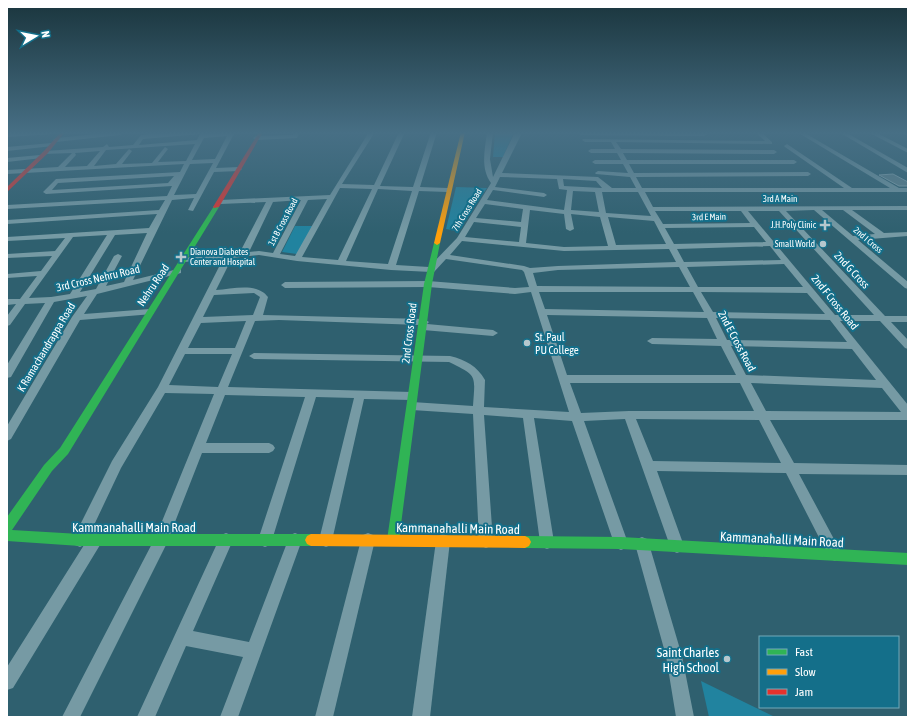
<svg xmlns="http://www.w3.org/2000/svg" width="915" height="724" font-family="'Asap Condensed',sans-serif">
	<rect width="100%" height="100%" fill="#2f606f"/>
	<!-- green -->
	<g fill="#21839f">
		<polygon points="495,132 514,132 503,157 493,157"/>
		<polygon points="456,187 487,188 457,231 446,229"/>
		<polygon points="295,226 316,226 297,254 282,252"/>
		<polygon points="701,681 775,717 709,717"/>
	</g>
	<!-- building -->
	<polygon fill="#5f838e" stroke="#8aa9b2" points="893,174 908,182 908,186 899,186 879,175"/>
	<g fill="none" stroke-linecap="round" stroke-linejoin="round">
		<!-- street -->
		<g fill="#769aa4" fill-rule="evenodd">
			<polygon points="31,132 55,132 52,134 7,137 7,133"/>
			<polygon points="118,132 121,134 120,135 56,142 53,140 56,138"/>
			<path d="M186 132H207L206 134 235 132 216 168 239 167 242 169 239 171 214 172 193 211 188 210 194 198 172 200 133 280 178 269H181V273L97 294 84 314 150 309 154 312 153 314 80 320 11 439 7 441V426L72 317 87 296 54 302 11 377 7 378V365L45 303 25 304 10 325 7 326V316L16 304 7 305V299H20L37 276 7 278V274L41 271 52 256 7 258V254L55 251 65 238 7 241V237L149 228 157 214 7 224V220L159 210 165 200 7 209V205L167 196 172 186 46 194 43 192 56 179 180 172 184 164 7 174V170L58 167 72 153 43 154 42 153 45 151 103 147 107 144 109 147 133 145 141 135ZM200 134 197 140 139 145 143 139ZM227 136 215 159 192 160 204 138ZM195 144 186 161 158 162 168 149 165 147 152 163 122 164 132 151 129 149 116 164 94 166 106 150ZM100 151 87 166 65 167 76 155 75 153ZM213 163 196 194 174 195 190 164ZM174 176 168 183 52 190 58 183ZM147 233 124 282 106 286 122 256 118 254 114 256 96 289 80 292 115 235ZM107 235 70 294 51 297 29 298 73 237Z"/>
			<polygon points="293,132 299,132 297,138 256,140 253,138 256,136 293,135"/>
			<path d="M369 132H375L342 184 374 185 399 132H405L380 186 413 187 431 132H437L420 187 448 188 451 190 448 192 419 191 396 265 429 267 457 238 491 183C480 168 485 149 487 132H493L490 159 493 177 515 132H521V135L502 173 598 177 612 188H636L630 177 596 174 595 173 598 171 628 173 623 164H595L592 162 595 160H621L617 153H591L588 151 591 149H615L611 142H585L582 140 583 139 765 141 755 132H761L772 142V144L616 142 621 149 774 150 777 152 774 154 623 153 627 160H794L797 162 794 164H629L634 173 808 172 811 174 808 176 636 177 642 188H844L785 147 784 146 787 144 852 188H890L797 132H803L899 188H908V192H645L653 207 908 206V210H852L884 233 908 232V236L858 240 908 282V289L905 288 814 210 786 211 885 316H908V322H891L908 340V349L905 348 880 321H840L908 405V420H770L794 463 908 465V475L799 474 842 554 840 559 835 561 830 559 786 473 657 471 684 546 682 551 677 553 672 551 670 546 625 419 584 421 628 543 626 548 621 550 616 548 614 543 572 421 534 418 554 542 552 547 547 549 542 547 540 542 523 418 484 415 493 541 491 546 486 548 481 546 479 541 473 414 412 410 408 409 407 406 408 403 412 402 473 406C475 375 478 376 449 362L254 359 249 356 254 353 450 356C466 360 477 366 485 380L484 407 569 412 531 292 515 294 428 287 285 288 281 285 285 282 428 281 515 288 529 287 524 272 522 270 446 259 434 272H431L391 270 297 261 259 255 232 258 216 290C233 289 257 282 268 297L263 315 424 319 429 322 427 324 493 330 498 333 493 336 423 330 420 329 418 327 420 325 279 320 255 321 228 387 412 392 416 393 417 396 416 399 412 400 364 399 331 545 326 547 321 545 319 540 354 398 316 397 272 540 270 545 265 547 260 545 258 540 305 397 225 395 206 443H269L273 445 275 448 273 451 269 453H202L166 545 80 717H62L156 536 214 394 165 393 121 468 86 542 90 535 95 533 100 535 102 540 100 545 13 688 7 690V667L84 545 80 547 75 545 73 540 75 535 112 461 158 387 223 259 184 262 180 260 184 258 240 252 266 202 220 204 217 202 220 200 330 195ZM500 177 557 179 559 189 567 190 564 210 487 200 493 190 544 197 547 195 544 193 495 187ZM563 179 596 181 602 188 564 186ZM340 188 372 189 338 260 302 257ZM378 189 412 191 388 264 346 261ZM573 191 595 192 599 212 571 210ZM602 192H638L651 216 606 213ZM327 199 295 256 280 254 308 200ZM301 200 273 253 259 251 249 252 273 202ZM485 204 523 209 521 222 476 218ZM530 210 564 214 566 229 570 231 574 229 571 214 600 217 608 246 564 247 526 243ZM822 210H843L875 234 853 236ZM655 211H741L750 223 663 224ZM748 211H779L874 315H835ZM608 217 654 221 666 244 616 245ZM474 222 521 227 519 242 465 237ZM754 227 766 242 674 244 665 228ZM462 241 564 251 669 249 676 262 558 266 530 268 524 266 450 255ZM770 246 781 260 684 262 677 249ZM784 264 803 287H698L687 267ZM679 267 690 287 537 286 533 273 558 270ZM539 292H693L704 312 545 309ZM701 292 807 293 825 314 713 312ZM254 293 260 297 253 315 203 317 214 295ZM547 315 707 318 717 339 652 338 647 341 652 344 721 346 736 375H567ZM716 318 830 320 847 342 727 340ZM246 321 235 348H188L201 323ZM731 346 852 349 876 380 746 375ZM185 354H232L218 387 169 385ZM570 383H740L754 411H629L581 413ZM751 383 882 388 901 412 766 411ZM636 419 759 420 781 463 653 461Z"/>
			<polygon points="579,132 704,132 707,134 704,136 581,135 579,134"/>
			<polygon points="839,132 845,132 908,168 908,173"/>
			<polygon points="868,132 875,132 908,149 908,153"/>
			<polygon points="900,132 908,132 908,136"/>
			<polygon points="51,143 53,144 53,146 7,151 7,147"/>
			<polygon points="40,155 43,157 42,158 7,162 7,158"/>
			<polygon points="226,533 231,535 233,540 193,631 249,642 290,535 295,533 300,535 302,540 238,717 220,717 243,657 186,646 155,717 137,717 221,535"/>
			<polygon points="368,533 373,535 375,540 333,717 315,717 361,540 363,535"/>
			<polygon points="443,534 448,536 450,541 430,717 412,717 436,541 438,536"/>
			<polygon points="642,537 647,539 649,544 682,656 694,717 676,717 666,656 635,544 637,539"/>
		</g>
		<!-- fast -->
		<g fill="#30b455" fill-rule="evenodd">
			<polygon points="214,206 219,207 68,454 52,471 12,530 80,534 311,534 315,536 317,540 315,544 311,546 80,546 7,541 7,517 44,465 60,448"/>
			<polygon points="437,241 440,243 432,284 399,540 397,544 393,546 389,544 387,540 424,284 434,243"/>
			<polygon points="525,536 621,537 908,553 908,565 621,549 525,548 521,546 519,542 521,538"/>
		</g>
		<!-- slow -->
		<g fill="#ff9f0a" fill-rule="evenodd">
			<polygon points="461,132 465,132 440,243 437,245 434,243"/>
			<polygon points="311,534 525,536 529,538 531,542 529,546 525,548 311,546 307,544 305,540 307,536"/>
		</g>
		<!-- jam -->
		<g fill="#e5322d" fill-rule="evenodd">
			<polygon points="61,132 65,132 47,154 7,192 7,187 43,152"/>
			<polygon points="259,132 263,132 219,207 214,208 213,207"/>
		</g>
	</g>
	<!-- sky -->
	<linearGradient id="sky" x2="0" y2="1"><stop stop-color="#1a353d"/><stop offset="0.57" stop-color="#476f85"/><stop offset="1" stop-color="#476f85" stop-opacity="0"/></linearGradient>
	<rect width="915" height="233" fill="url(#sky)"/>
	<!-- markers -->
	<g fill="#b6c7cd" stroke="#146f8a" stroke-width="1.5">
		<path d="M823 219h4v4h4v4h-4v4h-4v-4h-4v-4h4z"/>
		<circle cx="823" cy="244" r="4"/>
		<path d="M179 251h4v4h4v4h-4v4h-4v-4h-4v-4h4z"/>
		<circle cx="527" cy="343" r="4"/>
		<circle cx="727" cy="659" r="4"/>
	</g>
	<g text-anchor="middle" stroke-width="4" stroke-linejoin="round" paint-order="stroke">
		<!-- far-street labels -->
		<g font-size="9" fill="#fff" stroke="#146f8a">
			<text x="780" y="202">3rd A Main</text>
			<text transform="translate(467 210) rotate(-58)" y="3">7th Cross Road</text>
			<text transform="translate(709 217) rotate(-1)" y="3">3rd E Main</text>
			<text transform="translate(283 222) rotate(-62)" y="3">1st B Cross Road</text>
			<text transform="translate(868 240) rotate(40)" y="3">2nd I Cross</text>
		</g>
		<!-- far-poi labels -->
		<g font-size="9" fill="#fff" stroke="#146f8a" text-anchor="end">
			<text x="816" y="228">J.H.Poly Clinic</text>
			<text x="815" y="247">Small World</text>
			<text x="190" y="255" text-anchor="start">Dianova Diabetes<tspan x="190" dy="10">Center and Hospital</tspan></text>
		</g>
		<!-- street labels -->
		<g font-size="11" fill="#fff" stroke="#146f8a">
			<text transform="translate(852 270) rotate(47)" y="4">2nd G Cross</text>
			<text transform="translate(98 278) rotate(-13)" y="4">3rd Cross Nehru Road</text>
			<text transform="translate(153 285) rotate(-56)" y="4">Nehru Road</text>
			<text transform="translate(835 302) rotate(51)" y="4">2nd F Cross Road</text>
			<text transform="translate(409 333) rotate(-83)" y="4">2nd Cross Road</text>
			<text transform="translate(737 341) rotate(62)" y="4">2nd E Cross Road</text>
			<text transform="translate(46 347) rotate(-59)" y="4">K Ramachandrappa Road</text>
		</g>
		<!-- poi labels -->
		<g font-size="11" fill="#fff" stroke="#146f8a" text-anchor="start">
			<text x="535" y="341">St. Paul<tspan x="535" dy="13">PU College</tspan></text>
		</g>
		<!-- near-street labels -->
		<g font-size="13" fill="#fff" stroke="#146f8a">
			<text x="134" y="532">Kammanahalli Main Road</text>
			<text transform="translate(458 528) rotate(1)" y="5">Kammanahalli Main Road</text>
			<text transform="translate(782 539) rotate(3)" y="5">Kammanahalli Main Road</text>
		</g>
		<!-- near-poi labels -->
		<g font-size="13" fill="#fff" stroke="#146f8a" text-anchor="end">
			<text x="719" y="657">Saint Charles<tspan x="719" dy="15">High School</tspan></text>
		</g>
	</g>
	<!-- border -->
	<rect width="915" height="724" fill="none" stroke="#ffffff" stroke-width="16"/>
	<!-- legend -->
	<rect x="759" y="636" width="140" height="72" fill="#146f8a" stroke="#72a9b9"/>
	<rect x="767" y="649" width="20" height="6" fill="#30b455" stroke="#72a9b9"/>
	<text x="795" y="656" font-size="12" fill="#ffffff">Fast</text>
	<rect x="767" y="669" width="20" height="6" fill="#ff9f0a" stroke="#72a9b9"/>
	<text x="795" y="676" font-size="12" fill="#ffffff">Slow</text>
	<rect x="767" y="689" width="20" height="6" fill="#e5322d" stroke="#72a9b9"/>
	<text x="795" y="696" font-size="12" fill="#ffffff">Jam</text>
	<!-- north arrow -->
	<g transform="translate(36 36) rotate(80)" stroke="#146f8a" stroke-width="3" paint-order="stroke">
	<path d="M0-3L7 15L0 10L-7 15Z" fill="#ffffff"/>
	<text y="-6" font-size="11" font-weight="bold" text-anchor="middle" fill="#ffffff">N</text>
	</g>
</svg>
